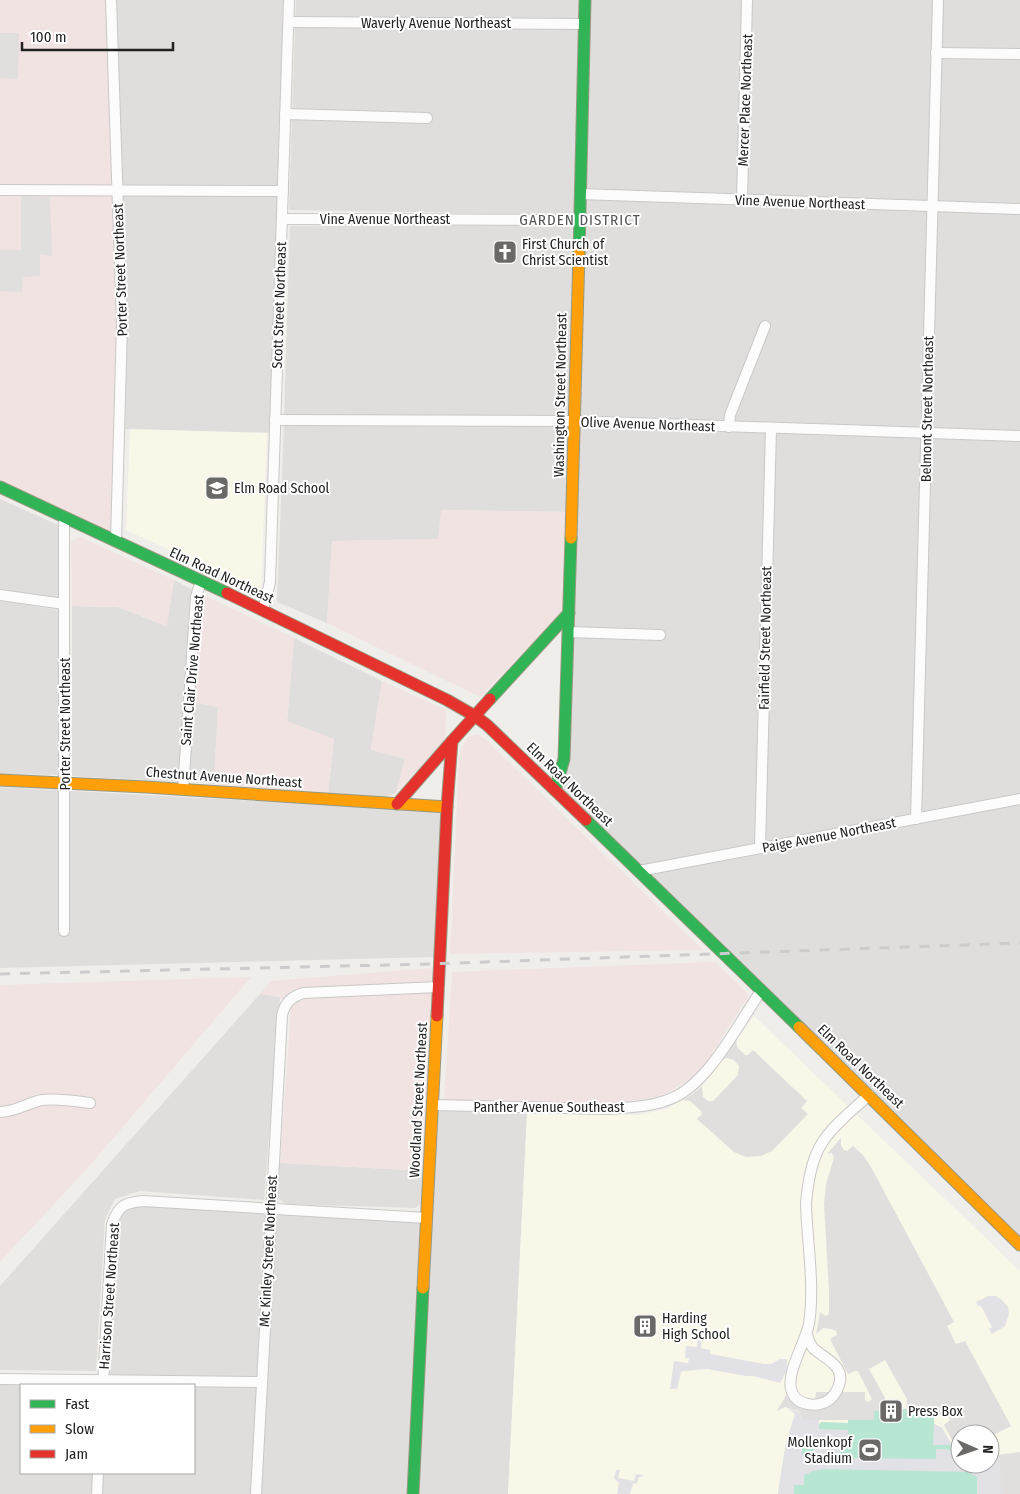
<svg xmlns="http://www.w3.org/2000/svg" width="1020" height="1494" font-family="'Fira Sans Condensed',sans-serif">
	<rect width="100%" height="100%" fill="#f0eeeb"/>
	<!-- residential -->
	<g fill="#dfdedc" fill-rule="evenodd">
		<polygon points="111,0 289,0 275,433 119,429"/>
		<polygon points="296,0 581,0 574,215 289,210"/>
		<polygon points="585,0 1020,0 1020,1245 555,790 562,767"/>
		<polygon points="573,225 569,415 284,415 290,226"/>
		<polygon points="284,424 568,427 567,512 442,510 439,539 332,541 327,623 277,602"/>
		<polygon points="0,499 58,525 59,600 0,590"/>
		<polygon points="174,580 193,590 180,782 72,776 72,606 118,607 166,626"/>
		<polygon points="0,601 59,610 61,775 0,774"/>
		<polygon points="294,638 382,681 371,749 405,758 396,793 385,797 328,793 334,739 287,722"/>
		<polygon points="192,702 218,707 214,784 188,781"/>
		<polygon points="0,787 441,811 435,957 0,968"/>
		<polygon points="260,994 280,997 264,1200 140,1191 115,1199 105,1219 96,1371 0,1370 0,1286"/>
		<path d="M433 1105 525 1108 527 1114 508 1494H0V1379L104 1380 112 1224 124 1205 426 1218ZM21 1385H194V1473H21Z"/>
		<polygon points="280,1163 425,1171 422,1203 415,1208 285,1204 277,1197"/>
	</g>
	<!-- commercial -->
	<g fill="#f1e3e1">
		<polygon points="0,0 111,0 122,325 116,541 0,487"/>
		<polygon points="441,510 567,512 564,610 480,697 327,623 332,541 438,539"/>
		<polygon points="80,537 174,580 167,626 118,607 72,606 71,542"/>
		<polygon points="203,595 294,638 287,721 334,739 328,793 214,784 218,707 192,702 199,604"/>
		<polygon points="382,681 446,710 445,740 396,793 405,759 371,750"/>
		<polygon points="478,734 486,740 703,950 450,954 459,760 461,748 469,737"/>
		<polygon points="715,962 749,995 698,1075 661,1096 618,1103 444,1100 452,972"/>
		<polygon points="432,968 425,1171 280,1163 291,1009 280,997 260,994 271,981"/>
		<polygon points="251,977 92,1163 0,1262 0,985"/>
	</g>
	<!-- education -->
	<g fill="#f8f7e8" fill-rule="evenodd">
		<polygon points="130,429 267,433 261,592 126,530"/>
		<path d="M754 1016 1020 1271V1494H508L527 1114 638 1115 667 1109 693 1094 704 1084ZM960 1434H990V1464H960Z"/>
	</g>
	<!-- pitch -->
	<polygon fill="#b7e6d2" points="874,1408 908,1409 908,1415 934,1415 934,1424 942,1428 956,1453 960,1452 960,1464 990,1464 990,1447 997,1446 1002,1494 778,1494 786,1443 818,1443 819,1425 821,1422 848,1423 848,1414"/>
	<!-- parking -->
	<g fill="#e0dfde">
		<polygon points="0,33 19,33 18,79 0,78"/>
		<polygon points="21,196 50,197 52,256 40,254 40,276 23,277 22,292 0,291 0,250 21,250"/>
		<polygon points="736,1037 737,1047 745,1055 748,1055 753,1050 807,1101 801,1108 808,1114 772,1151 761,1156 746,1157 734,1152 697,1119 702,1114 701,1111 690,1101 683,1100 693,1094 702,1086 703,1097 708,1101 713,1101 738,1075 739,1066 734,1060 727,1058 722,1060"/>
		<polygon points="841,1138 841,1145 844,1150 847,1151 853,1146 863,1155 871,1167 954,1322 947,1326 956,1344 965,1341 1011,1426 990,1437 990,1434 960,1434 960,1437 952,1440 944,1425 950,1420 948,1416 935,1415 933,1412 906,1412 907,1399 885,1360 869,1369 885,1398 885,1411 874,1411 874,1420 802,1420 801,1413 798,1411 785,1407 777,1411 791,1387 794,1398 815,1400 816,1392 865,1392 865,1400 868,1402 872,1399 858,1371 855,1371 848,1374 830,1339 837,1335 836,1331 831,1329 823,1328 816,1334 820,1312 825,1316 828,1315 829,1312 829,1291 824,1204 826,1184 834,1158 832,1153 827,1154"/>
		<polygon points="1020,1452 1020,1494 1002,1494 998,1455"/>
	</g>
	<!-- plaza -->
	<g fill="#e2e1e5" fill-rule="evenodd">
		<polygon points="988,1296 996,1296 1001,1299 1008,1307 1009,1314 1005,1326 992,1334 989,1329 992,1327 981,1306 978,1306 976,1302"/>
		<polygon points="698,1337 702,1337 701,1348 710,1350 710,1354 764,1364 771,1364 780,1359 787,1359 787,1370 780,1383 753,1376 746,1376 707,1369 683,1371 681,1372 677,1389 670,1389 674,1361 688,1363 689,1358 685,1358 686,1346 697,1347"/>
		<path d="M788 1408 801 1413 802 1420H819V1429L848 1430 847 1447 840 1445 839 1458 936 1459V1449H948L952 1453 960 1452V1464H990V1448L997 1446 1002 1494H977V1477L968 1472 824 1469 813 1471 804 1475V1485H794V1494H778L786 1443 795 1414ZM800 1439H809L811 1443H814L813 1456 802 1455V1443H799Z"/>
		<polygon points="934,1424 942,1428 952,1445 933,1445"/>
		<polygon points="616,1470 620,1470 618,1478 634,1481 636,1474 643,1475 642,1477 639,1477 637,1483 633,1484 630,1494 617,1494 619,1483 614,1478"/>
	</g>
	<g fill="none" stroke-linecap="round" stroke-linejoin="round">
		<!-- street casing -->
		<g stroke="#c9c8c7" stroke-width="12">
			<g id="street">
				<polyline points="111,0 122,325 116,541"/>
				<polyline points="289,22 584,24"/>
				<polyline points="936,53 1020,54"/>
				<polyline points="285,114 427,118"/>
				<polyline points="0,190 283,191"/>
				<polyline points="580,194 1020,209"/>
				<polyline points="742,200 747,0"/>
				<polyline points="282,219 579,220"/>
				<polyline points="275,420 574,421 1020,436"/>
				<polyline points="729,427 730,415 765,326"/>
				<polyline points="0,595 64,604"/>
				<polyline points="263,610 270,582 289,0"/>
				<polyline points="569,632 660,635"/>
				<polyline points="183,790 196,597 201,581"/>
				<polyline points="916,819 938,0"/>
				<polyline points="760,848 771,429"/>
				<polyline points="639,871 1020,799"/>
				<polyline points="64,931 64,517"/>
				<path d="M433 1105 609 1109C629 1107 651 1107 670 1099 708 1085 738 1024 761 991"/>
				<path d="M0 1112C16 1112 27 1103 42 1100 58 1098 75 1101 90 1103"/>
				<path d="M807 1334C808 1339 810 1344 813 1348 823 1358 846 1365 839 1385 837 1391 834 1396 829 1400 817 1408 795 1406 791 1389 787 1371 805 1343 809 1324 815 1284 807 1243 806 1203 808 1183 811 1160 822 1143 832 1126 855 1108 869 1095"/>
				<polyline points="0,1379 261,1382"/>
				<path d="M103 1385 112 1224C119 1205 124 1203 143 1201L427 1218"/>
				<polyline points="97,1494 98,1473"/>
				<path d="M256 1494 282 1015C285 1003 291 997 303 993L439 987"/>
			</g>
		</g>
		<!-- fast casing -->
		<g stroke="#999a82" stroke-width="13">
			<g id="fast">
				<polyline points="579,253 585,0"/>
				<polyline points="0,487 227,593"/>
				<polyline points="490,699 569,613"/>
				<polyline points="555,790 564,759 571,538"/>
				<polyline points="586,820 799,1027"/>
				<polyline points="413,1494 423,1288"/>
			</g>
		</g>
		<!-- slow casing -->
		<g stroke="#999a82" stroke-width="13">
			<g id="slow">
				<polyline points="571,538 579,253"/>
				<polyline points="0,780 146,787 447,807"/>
				<polyline points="799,1027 1020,1245"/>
				<polyline points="423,1288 437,1016"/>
			</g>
		</g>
		<!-- jam casing -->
		<g stroke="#999a82" stroke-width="13">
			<g id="jam">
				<polyline points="227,593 447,700 475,716 487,725 586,820"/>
				<polyline points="397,804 452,741"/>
				<polyline points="437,1016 447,807 452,741 490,699"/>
			</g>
		</g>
		<!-- street -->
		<use href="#street" stroke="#fdfcfc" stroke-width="10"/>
		<!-- fast -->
		<use href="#fast" stroke="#30b455" stroke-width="11"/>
		<!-- slow -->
		<use href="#slow" stroke="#ff9f0a" stroke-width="11"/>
		<!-- jam -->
		<use href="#jam" stroke="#e5322d" stroke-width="11"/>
		<!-- rail -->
		<polyline stroke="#ccc" stroke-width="3" stroke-dasharray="10 10" stroke-linecap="butt" points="0,974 429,964 1020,943"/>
	</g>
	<!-- icons -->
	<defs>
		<g id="church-square" transform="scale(1.25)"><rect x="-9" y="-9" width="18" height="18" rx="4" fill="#6a6968" stroke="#fff"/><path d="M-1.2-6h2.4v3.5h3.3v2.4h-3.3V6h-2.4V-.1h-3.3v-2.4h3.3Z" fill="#fff"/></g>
		<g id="school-square" transform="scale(1.25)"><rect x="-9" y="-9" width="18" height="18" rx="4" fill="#6a6968" stroke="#fff"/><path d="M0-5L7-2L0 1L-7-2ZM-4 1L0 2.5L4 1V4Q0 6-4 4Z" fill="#fff"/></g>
		<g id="building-square" transform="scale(1.25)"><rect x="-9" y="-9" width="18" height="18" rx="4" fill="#6a6968" stroke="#fff"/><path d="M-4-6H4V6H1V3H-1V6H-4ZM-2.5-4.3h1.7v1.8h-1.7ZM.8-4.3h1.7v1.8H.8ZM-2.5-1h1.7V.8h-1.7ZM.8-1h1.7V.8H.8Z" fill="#fff"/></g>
		<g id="stadium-square" transform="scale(1.25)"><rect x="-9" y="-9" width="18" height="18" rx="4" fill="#6a6968" stroke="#fff"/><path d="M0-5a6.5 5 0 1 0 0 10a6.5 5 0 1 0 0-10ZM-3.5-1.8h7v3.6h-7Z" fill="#fff"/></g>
	</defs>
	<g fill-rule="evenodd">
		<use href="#church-square" x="505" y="252"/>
		<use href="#school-square" x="217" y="488"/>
		<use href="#building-square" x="645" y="1326"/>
		<use href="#building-square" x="891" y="1411"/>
		<use href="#stadium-square" x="870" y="1450"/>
	</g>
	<g text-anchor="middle" stroke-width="4" stroke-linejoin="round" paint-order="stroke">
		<!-- street labels -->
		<g font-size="14" fill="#222" stroke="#fff">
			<text x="436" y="28">Waverly Avenue Northeast</text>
			<text transform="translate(745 100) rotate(-88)" y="5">Mercer Place Northeast</text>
			<text transform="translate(800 202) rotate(2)" y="5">Vine Avenue Northeast</text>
			<text x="385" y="224">Vine Avenue Northeast</text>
			<text transform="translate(120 270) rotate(-92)" y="5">Porter Street Northeast</text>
			<text transform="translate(279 305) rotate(-88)" y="5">Scott Street Northeast</text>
			<text transform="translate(560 395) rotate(-89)" y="5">Washington Street Northeast</text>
			<text transform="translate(927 409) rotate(-89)" y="5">Belmont Street Northeast</text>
			<text transform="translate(648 424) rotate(2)" y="5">Olive Avenue Northeast</text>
			<text transform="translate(222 575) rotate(25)" y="5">Elm Road Northeast</text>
			<text transform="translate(765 638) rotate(-89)" y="5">Fairfield Street Northeast</text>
			<text transform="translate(192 670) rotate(-85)" y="5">Saint Clair Drive Northeast</text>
			<text transform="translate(65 724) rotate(-90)" y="5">Porter Street Northeast</text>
			<text transform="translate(224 777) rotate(4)" y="5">Chestnut Avenue Northeast</text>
			<text transform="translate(570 784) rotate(44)" y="5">Elm Road Northeast</text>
			<text transform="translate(829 835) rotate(-11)" y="5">Paige Avenue Northeast</text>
			<text transform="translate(861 1066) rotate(44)" y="5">Elm Road Northeast</text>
			<text transform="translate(418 1100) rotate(-87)" y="5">Woodland Street Northeast</text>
			<text x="549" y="1112">Panther Avenue Southeast</text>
			<text transform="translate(268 1251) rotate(-87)" y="5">Mc Kinley Street Northeast</text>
			<text transform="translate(109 1296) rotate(-86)" y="5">Harrison Street Northeast</text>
		</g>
		<!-- poi labels -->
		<g font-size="14" fill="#222" stroke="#fff" text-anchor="start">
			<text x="522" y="249">First Church of<tspan x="522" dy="16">Christ Scientist</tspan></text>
			<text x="234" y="493">Elm Road School</text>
			<text x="662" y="1323">Harding<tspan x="662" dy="16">High School</tspan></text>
			<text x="908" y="1416">Press Box</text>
			<text x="852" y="1447" text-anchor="end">Mollenkopf<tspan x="852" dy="16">Stadium</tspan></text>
		</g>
		<!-- neighbourhood labels -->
		<g font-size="15" letter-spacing="1" fill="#555" stroke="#fff">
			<text x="580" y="225">GARDEN DISTRICT</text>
		</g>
	</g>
	<!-- legend -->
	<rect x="20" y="1384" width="175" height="90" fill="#ffffff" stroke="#a7a7a7"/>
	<rect x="30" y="1400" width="25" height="8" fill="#30b455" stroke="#a7a7a7"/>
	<text x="65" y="1409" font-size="15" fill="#222222">Fast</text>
	<rect x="30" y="1425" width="25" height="8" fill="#ff9f0a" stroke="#a7a7a7"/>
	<text x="65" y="1434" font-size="15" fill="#222222">Slow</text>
	<rect x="30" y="1450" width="25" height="8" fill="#e5322d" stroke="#a7a7a7"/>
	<text x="65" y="1459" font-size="15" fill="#222222">Jam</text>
	<!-- north arrow -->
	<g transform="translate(975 1449) rotate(92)"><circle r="24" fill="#ffffff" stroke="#a7a7a7"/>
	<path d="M0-4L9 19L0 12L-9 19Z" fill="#6a6968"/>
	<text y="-8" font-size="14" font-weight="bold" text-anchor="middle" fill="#222222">N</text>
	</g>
	<!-- scale -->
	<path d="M22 42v8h151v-8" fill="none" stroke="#222222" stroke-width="2.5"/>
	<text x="30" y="42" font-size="15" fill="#222222" stroke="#ffffff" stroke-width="4" paint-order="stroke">100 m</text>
</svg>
